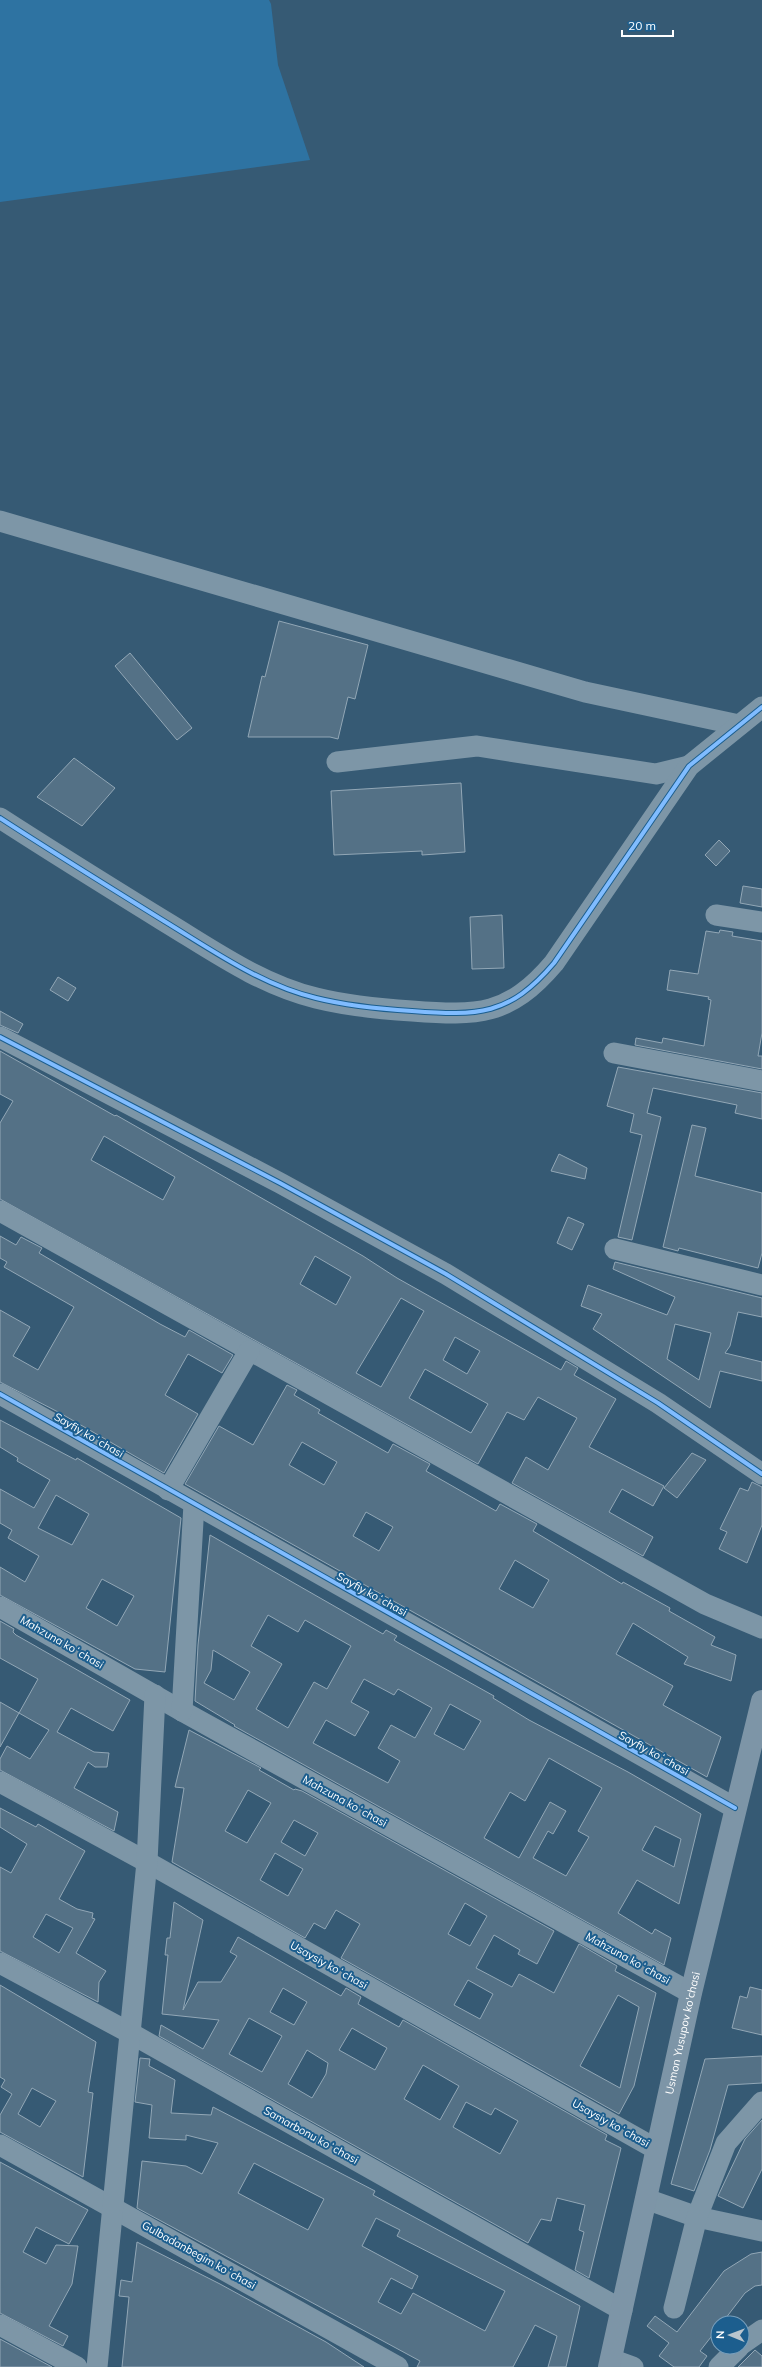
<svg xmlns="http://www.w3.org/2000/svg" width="762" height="2367" font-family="Mulish,sans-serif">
	<rect width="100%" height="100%" fill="#365a74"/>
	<!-- green -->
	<polygon fill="#2e73a2" points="0,0 269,0 271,4 278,65 310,160 0,202"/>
	<!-- building -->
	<g fill="#547186" stroke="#92a7b6" fill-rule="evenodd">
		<polygon points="279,621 368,645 355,699 348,697 338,739 330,737 248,737 262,676 265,677"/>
		<polygon points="130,653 192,728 177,740 115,666"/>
		<polygon points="74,758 115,788 82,826 37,797"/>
		<polygon points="461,783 465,852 422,855 422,851 334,855 331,791"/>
		<polygon points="719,840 730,851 716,866 705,855"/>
		<polygon points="743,886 762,889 762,907 740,903"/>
		<polygon points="502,915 504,968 472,969 470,917"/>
		<polygon points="720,930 733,932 732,936 762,941 762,1033 758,1056 762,1056 762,1069 635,1045 636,1038 662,1043 663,1038 704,1046 711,1000 708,999 709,997 667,990 670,970 698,974 706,931 719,933"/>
		<polygon points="58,977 76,988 68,1001 50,990"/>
		<polygon points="0,1011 23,1024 18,1033 0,1025"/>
		<path d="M0 1051 115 1116 116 1115 363 1256 397 1278 561 1370 566 1361 578 1368 574 1375 616 1399 589 1447 664 1486 653 1506 622 1489 609 1512 653 1537 643 1556 512 1483 526 1457 548 1470 577 1418 538 1397 524 1420 507 1412 478 1464 0 1199V1123L13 1101 0 1094ZM104 1136 175 1177 163 1200 91 1160ZM315 1256 351 1277 336 1305 300 1284ZM401 1298 424 1311 381 1387 356 1373ZM455 1337 480 1351 467 1374 443 1360ZM425 1369 488 1404 471 1433 409 1398Z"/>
		<polygon points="618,1067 762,1093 762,1119 735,1113 737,1105 653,1088 647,1113 661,1117 632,1240 618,1237 642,1135 630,1132 634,1114 607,1106"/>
		<polygon points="692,1125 706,1128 695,1176 762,1193 762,1253 758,1268 679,1248 678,1251 663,1247"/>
		<polygon points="559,1154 587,1168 585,1179 551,1171"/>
		<polygon points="568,1217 584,1224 572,1250 557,1243"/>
		<polygon points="0,1236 16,1245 21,1237 42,1248 39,1253 160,1324 185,1337 189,1330 233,1355 222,1373 188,1354 165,1395 198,1414 164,1473 60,1413 0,1382 0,1310 30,1327 13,1356 38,1370 74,1307 4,1267 7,1262 0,1258"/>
		<path d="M615 1262 762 1298V1317L738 1312 730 1346 725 1353 762 1362V1381L720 1371 710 1408 593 1329 602 1314 581 1306 588 1285 667 1315 675 1297 613 1269ZM675 1324 711 1333 699 1380 667 1359Z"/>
		<path d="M287 1385 297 1390 294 1395 320 1410 318 1413 388 1453 393 1444 430 1464 426 1471 496 1511 500 1504 537 1524 533 1531 622 1584 623 1582 632 1587 670 1608 669 1611 715 1637 711 1645 736 1655 731 1681 684 1664 688 1657 633 1623 616 1654 673 1686 663 1705 721 1737 707 1777 185 1484 219 1426 253 1445ZM302 1442 337 1462 324 1485 289 1465ZM366 1512 393 1527 379 1551 353 1536ZM515 1560 549 1580 533 1608 499 1589Z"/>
		<path d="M0 1420 76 1460 77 1458 181 1518 165 1672 135 1669 0 1595V1567L25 1582 39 1556 8 1538 12 1530 0 1523V1489L34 1508 50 1480 17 1461 18 1458 0 1447ZM56 1495 89 1514 72 1545 38 1528ZM102 1579 134 1596 117 1626 86 1608Z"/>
		<polygon points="692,1453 706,1460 677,1498 664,1488"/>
		<polygon points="752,1482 762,1487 762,1525 747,1563 719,1549 727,1532 720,1529 740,1488 748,1491"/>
		<path d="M210 1535 383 1634 386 1630 397 1636 394 1640 397 1642 494 1696 493 1698 529 1720 628 1772 701 1814 679 1904 637 1880 618 1913 652 1934 655 1929 671 1938 664 1965 234 1726 235 1725 195 1701 198 1645ZM268 1615 298 1632 305 1620 351 1646 327 1689 314 1682 288 1728 256 1709 282 1664 251 1646ZM213 1650 250 1672 234 1700 204 1683 211 1670ZM364 1679 394 1695 398 1689 432 1708 415 1738 391 1725 378 1748 400 1761 388 1783 313 1743 326 1720 355 1736 369 1712 351 1702ZM450 1704 481 1721 464 1750 434 1734ZM549 1758 602 1788 578 1831 589 1837 566 1876 533 1858 548 1831 553 1834 566 1811 550 1802 519 1858 484 1838 510 1792 525 1801ZM655 1826 681 1839 674 1867 642 1850Z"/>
		<polygon points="0,1621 14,1629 13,1632 16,1635 130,1700 113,1731 71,1708 57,1732 94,1752 109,1753 107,1767 95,1767 88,1762 74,1788 118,1812 114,1831 0,1770 0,1759 7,1746 30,1759 49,1730 19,1713 38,1679 0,1658"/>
		<polygon points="0,1702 19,1713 0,1747"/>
		<path d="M189 1730 261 1768 259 1770 294 1790 295 1789 302 1791 554 1931 537 1964 518 1954 520 1950 494 1935 476 1968 512 1987 519 1974 554 1993 579 1944 617 1966 615 1971 656 1993 634 2086 619 2114 341 1958 360 1924 336 1910 325 1929 314 1923 305 1938 172 1862 184 1788 175 1787ZM248 1790 271 1803 247 1843 225 1831ZM294 1820 318 1833 305 1856 281 1842ZM275 1853 303 1869 288 1896 260 1880ZM465 1903 487 1916 470 1946 448 1934ZM468 1980 493 1994 480 2019 454 2005ZM618 1995 639 2007 620 2088 580 2066Z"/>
		<path d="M0 1808 36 1827 38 1824 85 1851 59 1899 77 1909 93 1913 92 1918 95 1919 76 1953 106 1971 99 1982 98 2002 0 1951V1867L11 1873 27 1844 0 1827ZM46 1914 73 1928 59 1953 33 1937Z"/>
		<path d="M174 1902 203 1920 183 2010 198 1982H221L237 1956 230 1952 238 1937 341 1996 346 1988 361 1997 358 2004 399 2027 403 2020 607 2135 605 2140 621 2148 589 2278 575 2270 584 2232 579 2230 585 2205 557 2198 551 2221 541 2219 528 2243 159 2036 161 2025 203 2049 219 2020 162 2014 168 1955H165L167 1938H170ZM283 1988 307 2002 294 2025 270 2012ZM249 2018 282 2036 262 2072 229 2054ZM352 2028 387 2048 375 2070 339 2050ZM307 2050 328 2063 326 2074 312 2098 288 2084ZM423 2065 459 2086 440 2120 404 2099ZM466 2102 491 2115 495 2108 518 2121 500 2154 453 2127Z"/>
		<path d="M0 1985 96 2042 88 2092 93 2093 83 2177 0 2132V2115L12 2094 1 2087 5 2080 0 2077ZM32 2088 56 2101 40 2127 18 2114Z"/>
		<polygon points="750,1987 762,1990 762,2035 732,2028 740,1996 747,1998"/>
		<polygon points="762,2056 762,2083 728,2085 710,2150 694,2191 671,2184 705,2059"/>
		<path d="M140 2058 150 2059 149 2066 175 2080 171 2113 211 2115 213 2107 375 2191 373 2195 580 2306 566 2367H548L557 2336 535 2325 513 2367H417L420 2361 137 2208 142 2161 186 2166 202 2174 218 2143 186 2135V2140L149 2138 152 2105 135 2102ZM254 2163 324 2199 308 2230 238 2193ZM376 2218 400 2230 397 2236 505 2291 485 2331 413 2293 401 2314 378 2302 391 2278 412 2289 418 2276 362 2246Z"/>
		<polygon points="762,2120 762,2169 743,2208 718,2196 745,2139"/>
		<polygon points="0,2162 88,2210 69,2244 36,2227 23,2252 46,2264 56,2245 78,2246 72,2284 49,2326 68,2336 63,2346 0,2313"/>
		<polygon points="137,2242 220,2284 326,2342 364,2367 122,2367 129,2297 119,2296 121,2280 132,2282"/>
		<polygon points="762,2252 762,2285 755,2286 745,2293 722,2323 718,2323 718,2328 700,2351 707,2356 699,2367 674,2367 659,2356 669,2343 647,2326 655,2316 677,2332 724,2271 751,2254"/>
		<polygon points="0,2339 52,2367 0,2367"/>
		<polygon points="755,2350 762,2356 762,2367 738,2367"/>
	</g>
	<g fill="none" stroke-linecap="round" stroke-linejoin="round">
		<!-- minor -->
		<g stroke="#7d96a7" stroke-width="21">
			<polyline points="0,521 585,692 739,725"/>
			<polyline points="337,762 477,746 656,774 689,766"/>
			<path d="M0 818C54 853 109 887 164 921 212 950 261 985 316 998 348 1006 380 1009 412 1011 478 1016 509 1016 554 963L689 766 762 707"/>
			<polyline points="716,915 762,922"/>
			<polyline points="0,1037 280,1183 446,1274 658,1403 762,1474"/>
			<polyline points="614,1053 762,1081"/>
			<polyline points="0,1211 705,1604 762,1628"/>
			<polyline points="615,1249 762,1285"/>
			<polyline points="0,1394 735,1808"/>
			<polyline points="168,1490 249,1351"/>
			<polyline points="0,1607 182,1711 691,1993"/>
			<polyline points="182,1711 194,1504"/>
			<polyline points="0,1782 147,1862 656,2149"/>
			<polyline points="0,1963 132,2034 622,2310"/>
			<polyline points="0,2145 398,2367"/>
			<polyline points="646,2199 697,2217 762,2231"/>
			<polyline points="674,2308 697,2217 726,2143 762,2102"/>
			<polyline points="0,2325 77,2367"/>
			<polyline points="742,2344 762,2330"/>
			<polyline points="611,2359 633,2367"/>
			<polyline points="97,2367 147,1862 155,1695"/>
			<polyline points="719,2367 739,2347"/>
		</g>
		<!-- major -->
		<path stroke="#7d95a7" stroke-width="22" id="s1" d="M609 2367 691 1993 762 1701"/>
		<!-- cycleway casing -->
		<g stroke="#1c5e8e" stroke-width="6">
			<g id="cycleway">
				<path d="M0 818C54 853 109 887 164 921 212 950 261 985 316 998 348 1006 380 1009 412 1011 478 1016 509 1016 554 963L689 766 762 707"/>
				<polyline points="0,1037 280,1183 446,1274 658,1403 762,1474"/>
				<polyline points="0,1394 735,1808"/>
			</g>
		</g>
		<!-- cycleway -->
		<use href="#cycleway" stroke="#80bcff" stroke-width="4"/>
	</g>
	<g text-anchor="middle" stroke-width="4" stroke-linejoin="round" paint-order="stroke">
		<!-- street labels -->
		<g font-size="11" fill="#fff" stroke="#1c5e8e">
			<text transform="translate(89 1435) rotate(30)" y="4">Sayfiy koʻchasi</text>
			<text transform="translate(372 1594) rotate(29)" y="4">Sayfiy koʻchasi</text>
			<text transform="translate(62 1642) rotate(30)" y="4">Mahzuna koʻchasi</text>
			<text transform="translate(654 1753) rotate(29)" y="4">Sayfiy koʻchasi</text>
			<text transform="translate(345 1801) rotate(29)" y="4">Mahzuna koʻchasi</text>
			<text transform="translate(628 1958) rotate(29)" y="4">Mahzuna koʻchasi</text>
			<text transform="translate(329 1965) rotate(29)" y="4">Usaysiy koʻchasi</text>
			<text dy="4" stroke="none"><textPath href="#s1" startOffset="342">Usmon Yusupov ko'chasi</textPath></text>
			<text transform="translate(611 2123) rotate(29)" y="4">Usaysiy koʻchasi</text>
			<text transform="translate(311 2135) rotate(29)" y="4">Samarbonu koʻchasi</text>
			<text transform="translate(199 2255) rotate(29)" y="4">Gulbadanbegim koʻchasi</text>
		</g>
	</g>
	<!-- north arrow -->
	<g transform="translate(730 2335) rotate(271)"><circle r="19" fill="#1c5e8e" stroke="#779ebb"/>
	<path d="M0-3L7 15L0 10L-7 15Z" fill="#b9c5ce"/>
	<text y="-6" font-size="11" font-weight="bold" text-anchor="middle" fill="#ffffff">N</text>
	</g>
	<!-- scale -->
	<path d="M622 30v6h51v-6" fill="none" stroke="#ffffff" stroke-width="2"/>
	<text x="628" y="30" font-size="12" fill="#ffffff" stroke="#1c5e8e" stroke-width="3" paint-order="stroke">20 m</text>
</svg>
